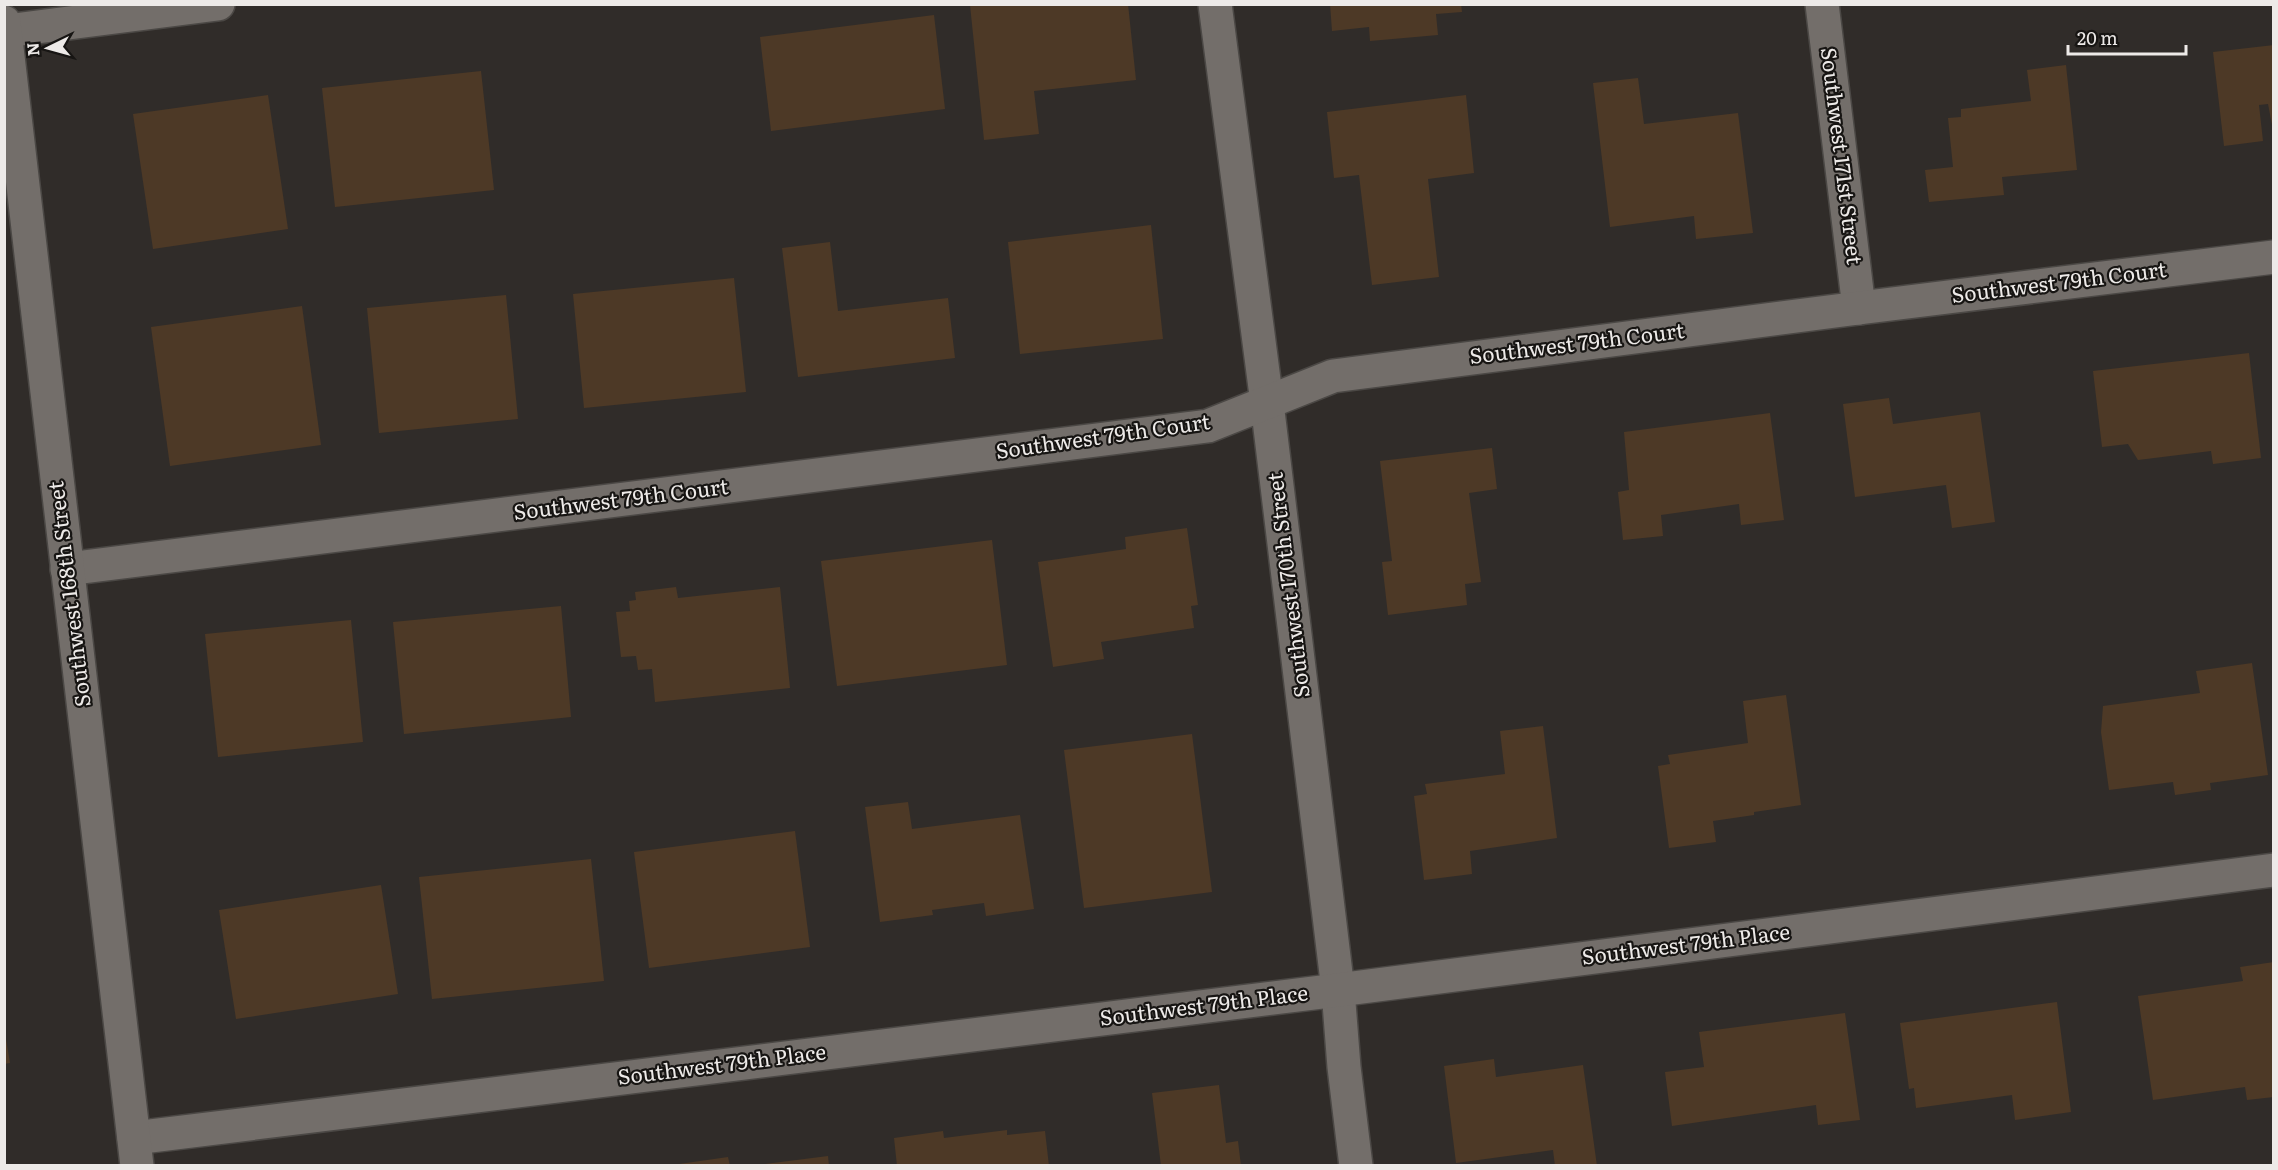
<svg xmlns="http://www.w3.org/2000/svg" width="2278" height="1170" font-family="Literata,serif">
	<rect width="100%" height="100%" fill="#302c29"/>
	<!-- building -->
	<g fill="#4d3926">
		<polygon points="1128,4 1136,80 1034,91 1039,134 984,140 970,5"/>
		<polygon points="1330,4 1461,4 1462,12 1436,14 1438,35 1370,41 1369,27 1332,31"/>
		<polygon points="934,15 945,109 771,131 760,37"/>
		<polygon points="2274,45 2274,135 2268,104 2259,105 2263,141 2224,146 2213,52"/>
		<polygon points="2066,65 2077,170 2002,177 2004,195 1929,202 1925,170 1953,167 1948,118 1961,117 1961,109 2031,101 2027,70"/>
		<polygon points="481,71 494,190 335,207 322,88"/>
		<polygon points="1638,78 1644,124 1738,113 1753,233 1696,239 1694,216 1610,227 1593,83"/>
		<polygon points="268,95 288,229 153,249 133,114"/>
		<polygon points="1466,95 1474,173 1428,179 1439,277 1372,285 1359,175 1334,178 1327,112"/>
		<polygon points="1151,225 1163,339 1020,354 1008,242"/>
		<polygon points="830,242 838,311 948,298 955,358 798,377 782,248"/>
		<polygon points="734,278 746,392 584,408 573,294"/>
		<polygon points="506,295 518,419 379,433 367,308"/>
		<polygon points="302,306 321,445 170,466 151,327"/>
		<polygon points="2249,353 2261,458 2213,464 2211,451 2138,460 2128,444 2102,447 2093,371"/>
		<polygon points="1889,398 1893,424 1980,412 1995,522 1952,528 1946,485 1855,497 1843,404"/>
		<polygon points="1770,413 1784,520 1741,525 1739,504 1661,515 1663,536 1623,540 1618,492 1629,490 1624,432"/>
		<polygon points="1492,448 1497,489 1469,493 1481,582 1465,584 1467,605 1388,615 1382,562 1392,561 1380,461"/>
		<polygon points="1187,528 1198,605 1191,606 1194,628 1101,642 1104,659 1053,667 1038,562 1126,549 1125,537"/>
		<polygon points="992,540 1007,665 837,686 821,561"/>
		<polygon points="676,587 678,598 780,587 790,688 655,702 652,669 638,670 636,656 621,657 616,612 630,611 629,601 636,600 635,592"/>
		<polygon points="561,606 571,717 404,734 393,622"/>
		<polygon points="351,620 363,742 218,757 205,634"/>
		<polygon points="2252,663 2268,775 2210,783 2211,790 2175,795 2173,782 2109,790 2101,732 2103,706 2200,693 2196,671"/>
		<polygon points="1786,695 1801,805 1754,812 1754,815 1713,821 1716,842 1669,848 1658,766 1670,764 1668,755 1748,743 1743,701"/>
		<polygon points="1543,726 1557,838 1470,851 1472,874 1424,880 1414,796 1427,794 1425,784 1505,774 1500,731"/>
		<polygon points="1192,734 1212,892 1084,908 1064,750"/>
		<polygon points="908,802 912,829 1020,815 1034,909 986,916 984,903 932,910 933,915 880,922 865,807"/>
		<polygon points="795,831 810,947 649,968 634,852"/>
		<polygon points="591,859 604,981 432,999 419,877"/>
		<polygon points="381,885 398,994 236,1019 219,910"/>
		<polygon points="2274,962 2274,1097 2247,1100 2245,1087 2153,1100 2138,996 2243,981 2240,967"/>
		<polygon points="2057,1002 2071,1112 2015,1120 2012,1095 1916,1108 1914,1088 1909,1089 1900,1023"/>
		<polygon points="1845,1013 1860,1120 1818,1125 1816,1105 1672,1126 1665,1072 1704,1067 1699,1032"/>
		<polygon points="4,1027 10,1063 4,1064"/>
		<polygon points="1494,1059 1496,1077 1583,1065 1597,1166 1555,1166 1553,1150 1456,1163 1444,1066"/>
		<polygon points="1219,1085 1226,1143 1238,1141 1241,1166 1161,1166 1152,1093"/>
		<polygon points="1007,1130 1007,1135 1045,1131 1049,1166 897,1166 894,1138 943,1131 944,1138"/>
		<polygon points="828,1156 829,1166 765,1166 765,1164"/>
		<polygon points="728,1157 730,1166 679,1166 679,1164"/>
	</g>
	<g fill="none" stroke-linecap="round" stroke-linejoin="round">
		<!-- minor casing -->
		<g stroke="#4b4845" stroke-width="36">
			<g id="minor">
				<polyline points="1215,4 1267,403 1338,990 1344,1067 1356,1166"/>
				<polyline points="1822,4 1859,308"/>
				<polyline points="6,31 218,4"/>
				<polyline points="67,569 1208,426 1333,376 1859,308 2274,257"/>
				<polyline points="134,1138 1338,990 2274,870"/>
			</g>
		</g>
		<!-- tertiary casing -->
		<g stroke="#4b4845" stroke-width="36">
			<polyline id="tertiary" points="4,22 137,1166"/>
		</g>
		<!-- minor -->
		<use href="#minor" stroke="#736e6a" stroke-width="33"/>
		<!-- tertiary -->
		<use href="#tertiary" stroke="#736e6a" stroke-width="33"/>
	</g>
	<g text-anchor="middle" stroke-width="4.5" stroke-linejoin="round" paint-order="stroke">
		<!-- street labels -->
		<g font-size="21" fill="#edeae8" stroke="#171513">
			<text transform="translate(1841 156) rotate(83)" y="7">Southwest 171st Street</text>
			<text transform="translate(2059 283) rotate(-7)" y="7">Southwest 79th Court</text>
			<text transform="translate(1577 344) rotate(-7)" y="7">Southwest 79th Court</text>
			<text transform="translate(1103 437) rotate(-8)" y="7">Southwest 79th Court</text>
			<text transform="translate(621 500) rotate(-7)" y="7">Southwest 79th Court</text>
			<text transform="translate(1289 585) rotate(-97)" y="7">Southwest 170th Street</text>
			<text transform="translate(70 594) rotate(-97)" y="7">Southwest 168th Street</text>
			<text transform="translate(1686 945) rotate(-7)" y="7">Southwest 79th Place</text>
			<text transform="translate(1204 1006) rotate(-7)" y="7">Southwest 79th Place</text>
			<text transform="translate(722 1065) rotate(-7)" y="7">Southwest 79th Place</text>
		</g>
	</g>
	<!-- border -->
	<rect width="2278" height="1170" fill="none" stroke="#edeae8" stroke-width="12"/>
	<!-- north arrow -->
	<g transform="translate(48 48) rotate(265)" stroke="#171513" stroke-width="4.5" paint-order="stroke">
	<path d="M0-4.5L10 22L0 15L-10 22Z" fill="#edeae8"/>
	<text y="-9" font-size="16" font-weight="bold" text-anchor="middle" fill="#edeae8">N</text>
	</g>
	<!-- scale -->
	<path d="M2068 45v9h118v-9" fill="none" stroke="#edeae8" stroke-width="3"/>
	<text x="2077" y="45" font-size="18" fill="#edeae8" stroke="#171513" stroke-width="4.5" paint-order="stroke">20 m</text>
</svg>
